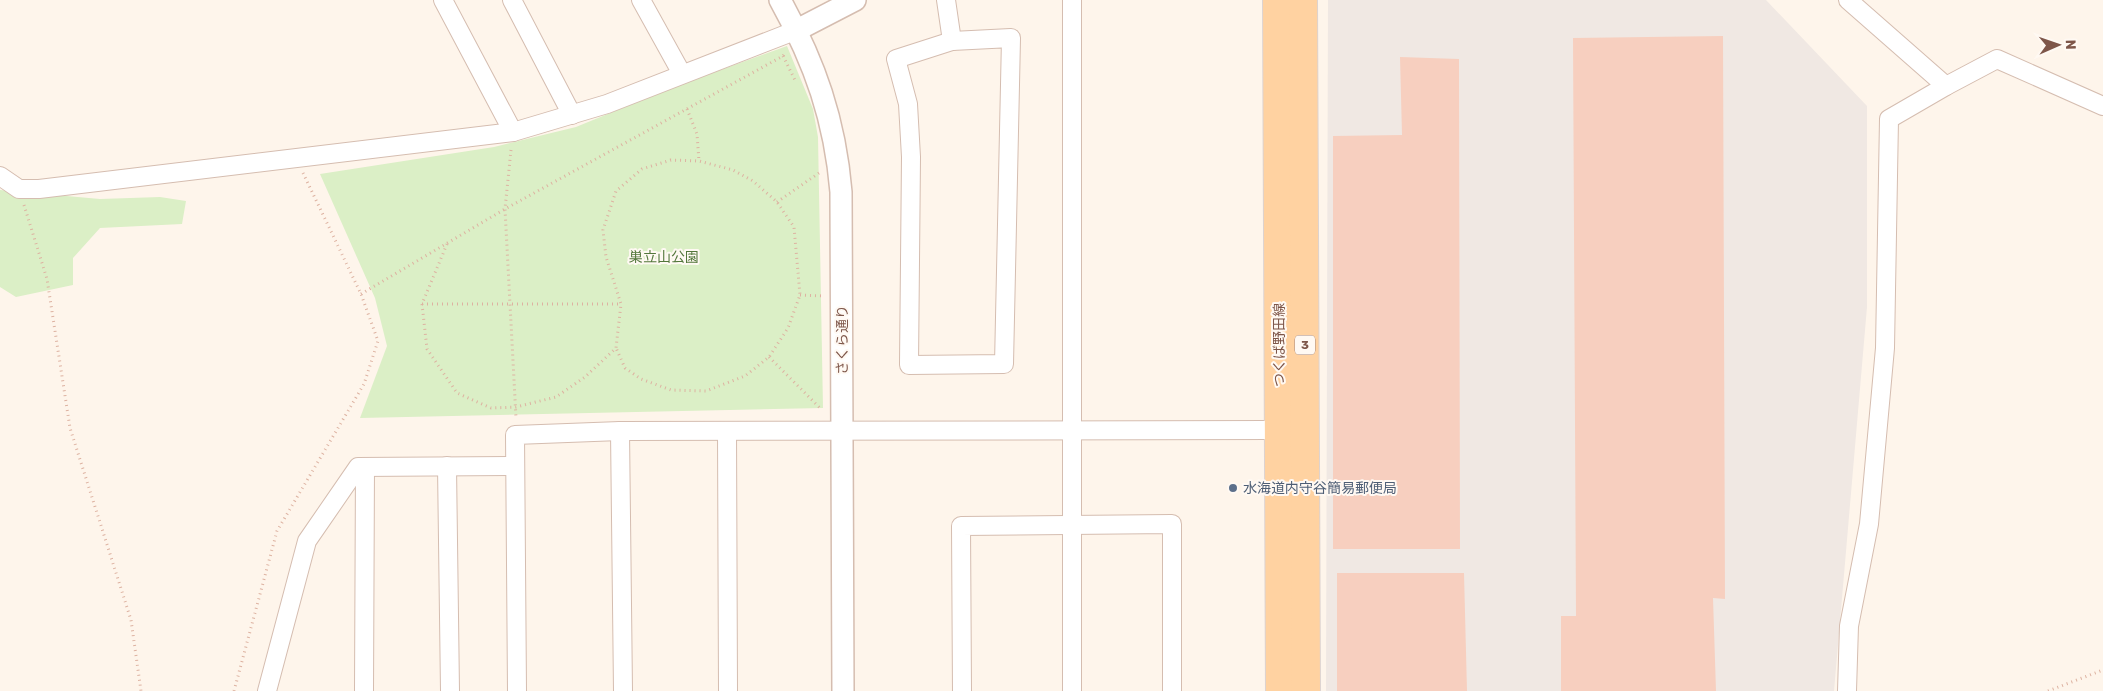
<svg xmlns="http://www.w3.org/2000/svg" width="2103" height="691" font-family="Rubik,'Noto Sans JP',sans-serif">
	<rect width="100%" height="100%" fill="#fef5eb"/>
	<!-- industrial -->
	<polygon fill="#f0e8e3" points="1328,0 1766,0 1867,106 1867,307 1834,691 1326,691"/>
	<!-- green -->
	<g fill="#dbefc6">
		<polygon points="787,46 813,109 818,137 823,408 360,418 387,346 375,298 320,174 494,147 576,127 676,86"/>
		<polygon points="0,190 100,199 160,197 186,201 182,224 100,228 73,258 73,285 16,297 0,287"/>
	</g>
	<!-- building -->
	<g fill="#f7cfbf">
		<polygon points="1723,36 1725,599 1713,598 1716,691 1561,691 1561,616 1576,616 1573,38"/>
		<polygon points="1400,57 1459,59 1460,549 1333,549 1333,136 1402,135"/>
		<polygon points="1337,573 1464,573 1467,691 1337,691"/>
	</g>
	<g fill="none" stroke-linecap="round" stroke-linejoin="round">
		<!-- minor casing -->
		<g stroke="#d5bdb0" stroke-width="20">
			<g id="minor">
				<polyline points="443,0 513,132"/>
				<polyline points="512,0 572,115"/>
				<polyline points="641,0 682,74"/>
				<polyline points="946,0 952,41"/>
				<polyline points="1072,0 1072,691"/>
				<polyline points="1848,0 1946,86"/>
				<polygon points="1011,38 1004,364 909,365 911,157 908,104 896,59 952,41"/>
				<polyline points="0,176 19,189 39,189 513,132 607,104 797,30"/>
				<polyline points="620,431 623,691"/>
				<polyline points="727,431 728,691"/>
				<polyline points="447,466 450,691"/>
				<polyline points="267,691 307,541 358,467 515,466"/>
				<polyline points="364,691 365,467"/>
				<polyline points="517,691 515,435 620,431 1279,430"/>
				<polyline points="962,691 961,526 1172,524 1172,691"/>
				<polyline points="1847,691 1849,626 1869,524 1885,348 1889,119 1946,86 1997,59 2103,106"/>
			</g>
		</g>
		<!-- tertiary casing -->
		<g stroke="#d5bdb0" stroke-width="24">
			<g id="tertiary">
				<path d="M780 0C815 63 835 120 841 192L843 691"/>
				<polyline points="797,30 855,0"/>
			</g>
		</g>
		<!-- primary casing -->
		<g stroke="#ddd3d0" stroke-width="30">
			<g id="primary">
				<polyline points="1277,0 1280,691"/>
				<polyline points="1303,0 1306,691"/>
			</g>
		</g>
		<!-- path -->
		<g stroke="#ddb2a1" stroke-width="3" stroke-dasharray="1 4" stroke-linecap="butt">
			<polyline points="783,56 795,80"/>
			<polyline points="687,109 697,134 699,161"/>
			<polyline points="511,150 505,209 516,418"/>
			<polyline points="777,202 819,173"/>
			<polyline points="24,205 47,279 70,428 131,620 141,691"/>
			<polyline points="447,244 422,304 427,349 457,393 491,408 516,407 556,397 585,377 616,348 621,304 606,257 603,230 616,191 642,169 671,160 699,161 733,170 753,181 777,202 794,227 800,295 788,328 769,357 745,376 706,391 671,390 641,379 625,368 616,348"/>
			<polyline points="361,294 505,209 783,56 785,53"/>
			<polyline points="800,295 824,296"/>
			<polyline points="422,304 621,304"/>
			<polyline points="769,357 822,410"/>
			<polyline points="234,691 277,531 364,384 378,341 361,294 303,173"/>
			<polyline points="2048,691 2103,670"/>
		</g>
		<!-- minor -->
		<use href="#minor" stroke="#fff" stroke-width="18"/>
		<!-- tertiary -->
		<use href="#tertiary" stroke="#fff" stroke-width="21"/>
		<!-- primary -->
		<use href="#primary" stroke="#ffd2a1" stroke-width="28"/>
	</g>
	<!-- markers -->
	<circle fill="#5c6f8a" stroke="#fff9f3" stroke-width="2" cx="1233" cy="488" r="5"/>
	<g text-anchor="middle" stroke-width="4" stroke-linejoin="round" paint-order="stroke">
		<!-- shield labels -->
		<rect fill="#fff9f3" stroke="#a5877c" stroke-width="1" x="1295" y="335.5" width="20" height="19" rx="4"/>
		<g font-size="12" font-weight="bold" fill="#7e5649">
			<text x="1305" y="349">3</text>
		</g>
		<!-- park labels -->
		<g font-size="14" fill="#53773b" stroke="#fff9f3">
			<text x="664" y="262">巣立山公園</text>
		</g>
		<!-- street labels -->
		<g font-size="14" fill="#7e5649" stroke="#fff9f3">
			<text transform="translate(842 340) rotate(-90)" y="5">さくら通り</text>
			<text transform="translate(1279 345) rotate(-90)" y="5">つくば野田線</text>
		</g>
		<!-- service labels -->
		<g font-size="14" fill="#4e5e75" stroke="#fff9f3" text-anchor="start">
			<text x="1243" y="493">水海道内守谷簡易郵便局</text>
		</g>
	</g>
	<!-- north arrow -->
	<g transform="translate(2058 45) rotate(88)" stroke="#fff9f3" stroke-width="4" paint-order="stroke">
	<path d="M0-4L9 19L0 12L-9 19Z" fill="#7e5649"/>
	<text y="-8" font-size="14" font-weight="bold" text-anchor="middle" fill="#7e5649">N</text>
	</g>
</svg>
